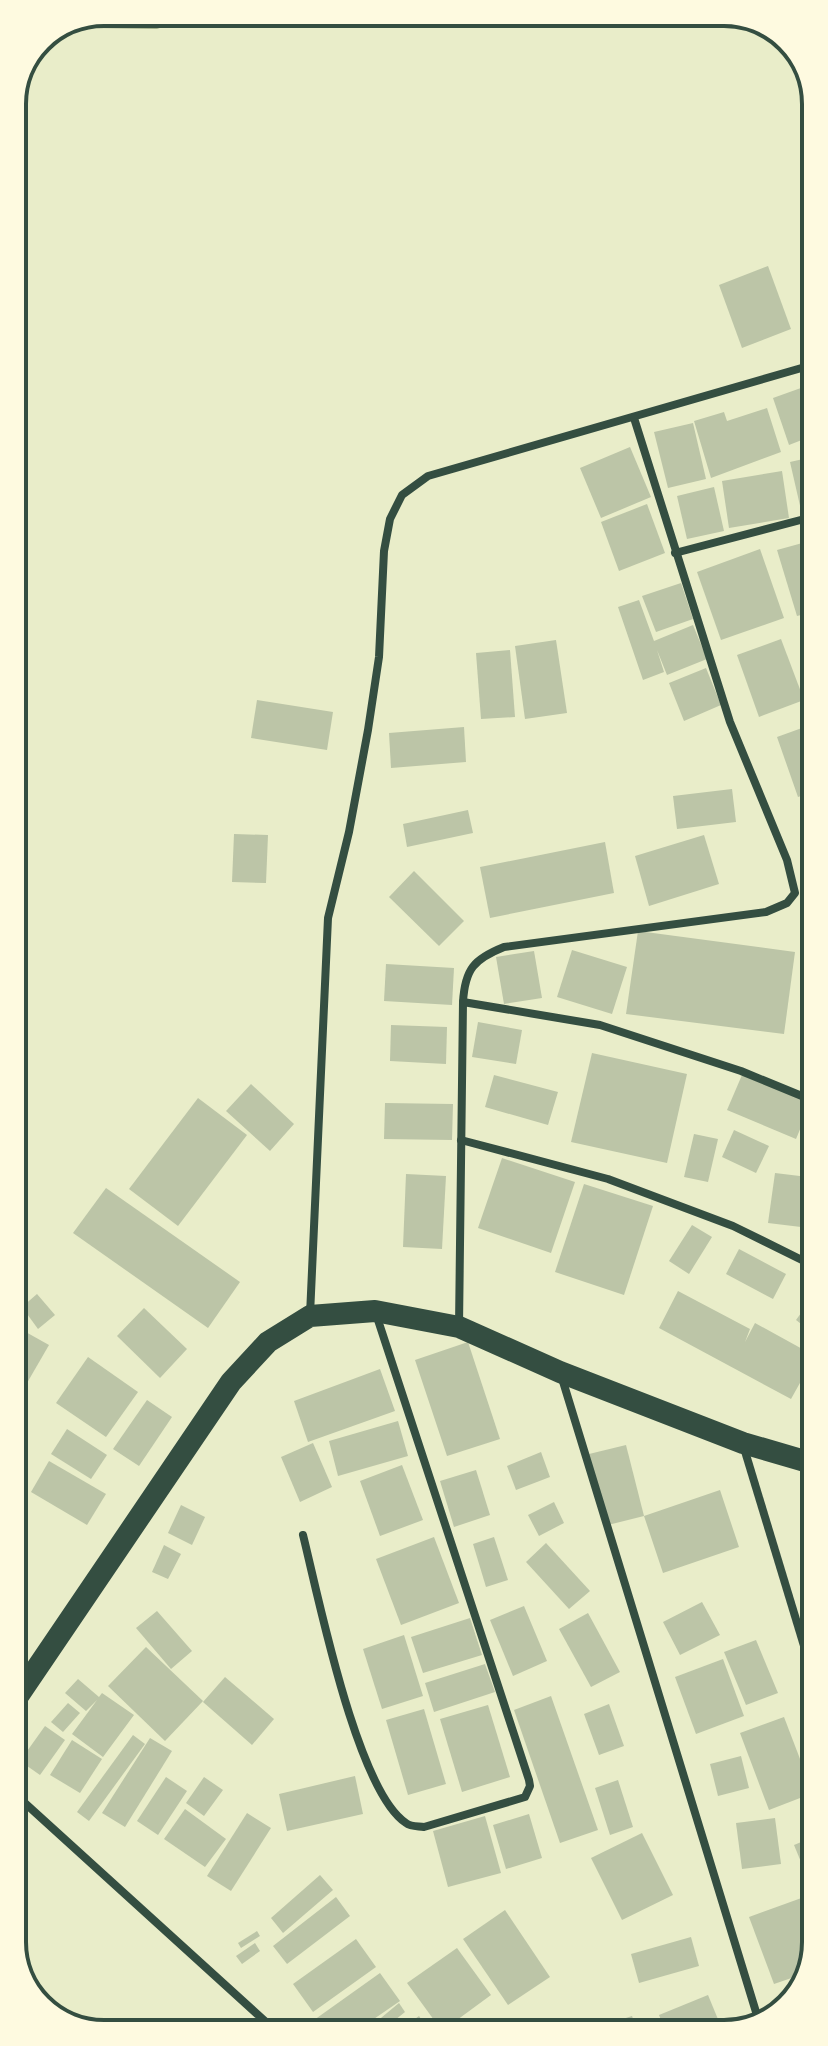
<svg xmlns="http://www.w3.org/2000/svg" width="828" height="2046" font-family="Barlow,sans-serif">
	<rect width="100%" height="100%" fill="#e9edc9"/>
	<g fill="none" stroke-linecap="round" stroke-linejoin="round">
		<!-- stream -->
		<polyline stroke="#a3b18a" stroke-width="10" points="88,18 94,23 156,24 188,12"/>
	</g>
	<!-- building -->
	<g fill="#bcc5a7">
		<polygon points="768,266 791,329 742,348 719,285"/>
		<polygon points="812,384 812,436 789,445 773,398"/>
		<polygon points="767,408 781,452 711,478 694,421 724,412 727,421"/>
		<polygon points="693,423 706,479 668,488 654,432"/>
		<polygon points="630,447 651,497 601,518 580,468"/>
		<polygon points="812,457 812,507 801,510 790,462"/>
		<polygon points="782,471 789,518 729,528 722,481"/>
		<polygon points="714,487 724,531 687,539 677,496"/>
		<polygon points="647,504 665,553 619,571 601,522"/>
		<polygon points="806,542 813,563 813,612 797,616 777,550"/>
		<polygon points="760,549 784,618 721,640 697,572"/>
		<polygon points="681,583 693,619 656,632 642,596"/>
		<polygon points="639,600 654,641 693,625 707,659 667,675 657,650 664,672 643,680 618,607"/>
		<polygon points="781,639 804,700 759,717 737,655"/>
		<polygon points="556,640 567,713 525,719 515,646"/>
		<polygon points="510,650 515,717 481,719 476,653"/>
		<polygon points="706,668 721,705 684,721 669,683"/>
		<polygon points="257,700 333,712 327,750 251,738"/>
		<polygon points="813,724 813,792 798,797 777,737"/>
		<polygon points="464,727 466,762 391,768 389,733"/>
		<polygon points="732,789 736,822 677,829 673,796"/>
		<polygon points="468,810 473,833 407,847 403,824"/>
		<polygon points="234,834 268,835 266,883 232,882"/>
		<polygon points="704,835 719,884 649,906 635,856"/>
		<polygon points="605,842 614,893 490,918 480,867"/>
		<polygon points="414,871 464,921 439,946 389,897"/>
		<polygon points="638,931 795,952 784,1034 626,1014"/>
		<polygon points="572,950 627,967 612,1014 557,997"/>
		<polygon points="534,951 542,998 504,1004 496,957"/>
		<polygon points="386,964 454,968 452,1005 384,1001"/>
		<polygon points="478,1022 522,1030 516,1064 472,1057"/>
		<polygon points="391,1025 447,1027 446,1064 390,1061"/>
		<polygon points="592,1053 687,1074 667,1163 571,1142"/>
		<polygon points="494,1075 558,1092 548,1125 485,1107"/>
		<polygon points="742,1075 811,1103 796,1139 727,1110"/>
		<polygon points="251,1084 294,1124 270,1151 226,1111"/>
		<polygon points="198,1098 247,1135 178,1226 129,1189"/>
		<polygon points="385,1103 453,1104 452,1140 384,1139"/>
		<polygon points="734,1130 769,1146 756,1173 722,1157"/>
		<polygon points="694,1134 718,1139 708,1182 684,1177"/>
		<polygon points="502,1158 575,1182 551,1253 478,1228"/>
		<polygon points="775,1173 808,1177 801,1227 768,1223"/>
		<polygon points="406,1174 446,1176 442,1249 403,1247"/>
		<polygon points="584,1184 653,1206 624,1295 555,1272"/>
		<polygon points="106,1188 240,1282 208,1328 73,1233"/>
		<polygon points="692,1225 712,1237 689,1274 669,1261"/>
		<polygon points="15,1230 27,1236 15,1260"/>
		<polygon points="739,1249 786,1274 773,1299 726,1274"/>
		<polygon points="678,1291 750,1329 745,1342 755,1323 815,1356 791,1399 659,1328"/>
		<polygon points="37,1294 55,1315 38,1329 22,1307"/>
		<polygon points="814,1295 814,1334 796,1320"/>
		<polygon points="144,1308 187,1349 160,1378 117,1336"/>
		<polygon points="15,1326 49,1345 27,1383 15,1376"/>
		<polygon points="468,1342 500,1439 447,1456 415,1360"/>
		<polygon points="88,1357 138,1392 106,1437 56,1403"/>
		<polygon points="380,1369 395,1411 308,1442 294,1401"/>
		<polygon points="147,1400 172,1417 139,1466 113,1449"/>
		<polygon points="398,1421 408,1456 338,1476 329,1441"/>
		<polygon points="67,1429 107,1455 91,1479 51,1454"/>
		<polygon points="313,1443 332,1487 300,1502 281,1457"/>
		<polygon points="626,1445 644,1516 608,1525 589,1454"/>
		<polygon points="541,1452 550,1477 516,1490 507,1466"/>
		<polygon points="49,1461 106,1494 87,1525 31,1492"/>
		<polygon points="402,1465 423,1520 380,1536 360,1481"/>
		<polygon points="476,1470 490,1515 454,1527 440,1481"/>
		<polygon points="720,1490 739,1547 663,1573 644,1516"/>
		<polygon points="554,1502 564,1523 539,1536 528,1515"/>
		<polygon points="181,1505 205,1517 192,1545 168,1533"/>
		<polygon points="434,1537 459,1603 401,1625 376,1559"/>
		<polygon points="494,1537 508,1580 486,1587 473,1544"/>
		<polygon points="546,1543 590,1591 569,1609 526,1562"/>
		<polygon points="164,1545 181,1554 168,1579 152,1572"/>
		<polygon points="16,1579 28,1589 16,1603"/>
		<polygon points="702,1602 720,1635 680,1655 663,1622"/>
		<polygon points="524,1606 547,1661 513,1676 490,1620"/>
		<polygon points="157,1611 192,1651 171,1669 136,1628"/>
		<polygon points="588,1613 620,1672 591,1687 559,1629"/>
		<polygon points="470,1618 482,1655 423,1673 411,1637"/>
		<polygon points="404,1635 423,1696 382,1709 363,1649"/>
		<polygon points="756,1640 778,1693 746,1705 724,1652"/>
		<polygon points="146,1647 203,1701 165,1741 108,1686"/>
		<polygon points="723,1659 744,1716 696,1734 675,1677"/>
		<polygon points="485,1664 495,1692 434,1712 425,1683"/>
		<polygon points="225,1677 274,1719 252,1745 203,1702"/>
		<polygon points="78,1679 99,1697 102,1693 134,1715 103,1757 72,1734 97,1700 86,1711 65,1693"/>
		<polygon points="551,1696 598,1830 560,1843 514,1710"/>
		<polygon points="68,1703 80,1713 63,1732 51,1722"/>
		<polygon points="609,1704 624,1746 599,1755 584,1714"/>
		<polygon points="488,1705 510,1777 462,1792 440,1719"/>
		<polygon points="424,1709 446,1784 408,1795 386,1720"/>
		<polygon points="784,1717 813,1793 769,1810 740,1733"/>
		<polygon points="45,1726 65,1740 40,1775 20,1761"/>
		<polygon points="133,1735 145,1744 89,1821 77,1812"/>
		<polygon points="150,1738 172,1751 125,1827 102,1813"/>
		<polygon points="72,1740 102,1759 80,1793 50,1775"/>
		<polygon points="741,1756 749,1788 718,1796 710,1764"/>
		<polygon points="355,1776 363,1814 287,1831 279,1794"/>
		<polygon points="166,1777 187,1791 158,1835 137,1821"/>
		<polygon points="204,1777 223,1790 204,1816 186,1803"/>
		<polygon points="618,1780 633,1827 610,1835 595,1788"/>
		<polygon points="185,1809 226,1839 205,1867 164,1839"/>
		<polygon points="247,1813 271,1828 231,1891 207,1876"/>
		<polygon points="529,1814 542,1858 506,1869 493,1825"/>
		<polygon points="485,1816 501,1873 448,1887 433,1831"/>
		<polygon points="775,1818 781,1864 742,1869 736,1823"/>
		<polygon points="642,1833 673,1895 622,1920 591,1858"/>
		<polygon points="816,1836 816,1890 813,1891 794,1845"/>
		<polygon points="320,1875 333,1890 283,1933 271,1918"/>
		<polygon points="807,1896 816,1921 816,1943 806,1973 774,1984 749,1917"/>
		<polygon points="336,1897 350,1916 287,1964 273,1946"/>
		<polygon points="505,1910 550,1977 508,2005 463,1939"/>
		<polygon points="257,1931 260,1936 241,1948 238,1943"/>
		<polygon points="691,1937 699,1966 639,1983 631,1954"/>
		<polygon points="356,1939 376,1967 313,2012 293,1984"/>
		<polygon points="255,1943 260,1951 242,1964 236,1956"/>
		<polygon points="457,1948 491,1995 442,2031 407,1983"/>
		<polygon points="380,1973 400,2001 355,2032 301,2032 300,2030"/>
		<polygon points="30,1989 51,2004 46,2012 30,1990"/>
		<polygon points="708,1995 722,2029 665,2030 659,2015"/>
		<polygon points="795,1998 796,1999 771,2017 768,2009"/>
		<polygon points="399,2003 405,2012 380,2032 364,2032"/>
		<polygon points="419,2016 429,2031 397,2032"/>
		<polygon points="632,2016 637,2030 589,2030"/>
	</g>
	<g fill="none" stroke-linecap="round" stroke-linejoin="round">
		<!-- minor -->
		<g stroke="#344e41" stroke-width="8">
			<polyline points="805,519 812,539"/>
			<polyline points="675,553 812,517"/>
			<polyline points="463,1002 600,1025 741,1071 814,1101"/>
			<polyline points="461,1140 608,1179 733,1226 814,1266"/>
			<polyline points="310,1315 328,918 349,832 368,730 379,657 384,551 390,519 402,495 428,476 812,365"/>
			<path d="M459 1326 463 1002C465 969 474 959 504 947L766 912 787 903 795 893 787 860 730 722 634 418"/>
			<polyline points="561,1375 760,2025"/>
			<polyline points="744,1448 815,1682"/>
			<path d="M303 1535C318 1595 357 1791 406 1823 411 1827 418 1826 424 1827L525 1797 530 1786 529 1780 376 1314"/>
			<polyline points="16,1795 278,2033"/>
		</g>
		<!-- trunk -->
		<polyline stroke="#344e41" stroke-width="22" points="16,1699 231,1382 268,1342 310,1316 375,1311 459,1327 560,1372 743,1443 815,1464"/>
	</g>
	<!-- crop -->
	<path d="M0 0H828V2046H0ZM104 26H724A78 78 0 0 1 802 104V1942A78 78 0 0 1 724 2020H104A78 78 0 0 1 26 1942V104A78 78 0 0 1 104 26Z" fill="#fefae0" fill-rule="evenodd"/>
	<path fill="none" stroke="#344e41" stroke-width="4" d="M104 26H724A78 78 0 0 1 802 104V1942A78 78 0 0 1 724 2020H104A78 78 0 0 1 26 1942V104A78 78 0 0 1 104 26Z"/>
</svg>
